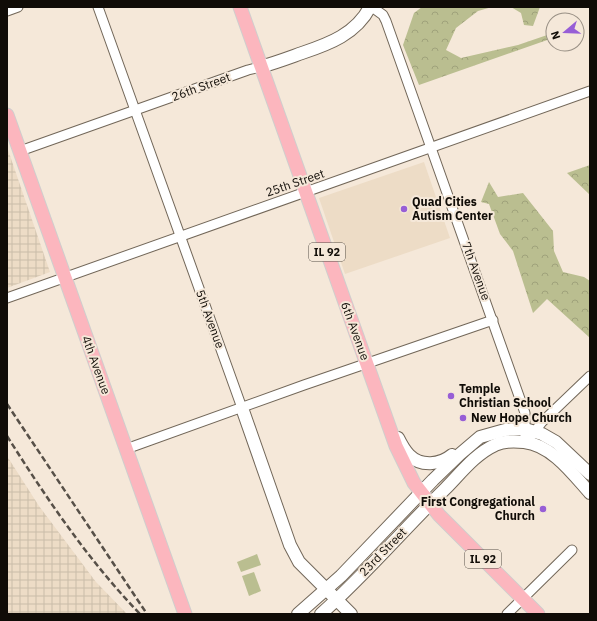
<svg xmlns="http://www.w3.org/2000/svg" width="597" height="621" font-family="'IBM Plex Sans',sans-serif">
	<defs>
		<pattern id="industrial-grid" width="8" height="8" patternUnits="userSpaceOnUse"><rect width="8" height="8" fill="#eddcc6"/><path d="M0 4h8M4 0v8" fill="none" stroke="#cabca9"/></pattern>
		<pattern id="forest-crowns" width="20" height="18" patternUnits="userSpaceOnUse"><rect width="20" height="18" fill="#babe90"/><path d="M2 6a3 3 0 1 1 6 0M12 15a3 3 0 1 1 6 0" fill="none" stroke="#9fa27b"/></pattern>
	</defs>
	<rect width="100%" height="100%" fill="#f5e8d9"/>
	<!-- built -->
	<polygon fill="#eddcc6" points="424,162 450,238 345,274 319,198"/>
	<!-- industrial -->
	<g fill="url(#industrial-grid)">
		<polygon points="7,147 50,272 7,288"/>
		<polygon points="7,456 39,506 96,582 127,614 7,614"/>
	</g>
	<!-- forest -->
	<g fill="url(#forest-crowns)">
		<polygon points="422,7 492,7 478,11 456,28 446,50 461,58 518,45 553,33 553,38 419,85 403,45 414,13"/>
		<polygon points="511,7 540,7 533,26 524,25 521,13"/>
		<polygon points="590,165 590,195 567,173"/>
		<polygon points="489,182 498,197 523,193 553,231 554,251 563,272 584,277 590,281 590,338 547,299 533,313 513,251 500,234 489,204 481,202"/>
	</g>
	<!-- pitch -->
	<g fill="#babe90">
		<polygon points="257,554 261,565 241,572 237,562"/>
		<polygon points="254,572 261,591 249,596 242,576"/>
	</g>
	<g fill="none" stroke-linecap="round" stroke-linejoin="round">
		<!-- street casing -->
		<g stroke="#726759" stroke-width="11">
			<g id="street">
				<polyline points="98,7 242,408"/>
				<polyline points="372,7 383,15 386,21 525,413 525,442"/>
				<polyline points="7,11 18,7"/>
				<polyline points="20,151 248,70 260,67"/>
				<polyline points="7,298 590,91"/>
				<polyline points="532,435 542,422 590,376"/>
				<polyline points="126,449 304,385 493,320"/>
				<polyline points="507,614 572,550"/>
			</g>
		</g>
		<!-- secondary casing -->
		<g stroke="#726759" stroke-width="14">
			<g id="secondary">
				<path d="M260 67C275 63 288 58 302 53 329 44 356 34 370 7"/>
				<polyline points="242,408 290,545 299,562 351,614"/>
				<path d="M398 438C401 444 404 450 409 455 421 467 440 465 452 455"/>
				<polyline points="298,614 341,576 433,480 460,454 480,437 505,430 525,429 542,434 556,442 590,474"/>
				<path d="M321 614C365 575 403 530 445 489 460 474 475 454 495 445 503 441 515 441 524 442 552 445 573 474 590 493"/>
			</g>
		</g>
		<!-- primary casing -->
		<g stroke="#cfcecd" stroke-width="15">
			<g id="primary">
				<polyline points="240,7 396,446 414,483 439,515 538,614"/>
				<polyline points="7,115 185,614"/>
			</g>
		</g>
		<!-- street -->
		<use href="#street" stroke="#fff" stroke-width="9"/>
		<!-- secondary -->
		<use href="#secondary" stroke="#fff" stroke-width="12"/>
		<!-- primary -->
		<use href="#primary" stroke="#fcb6be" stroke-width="13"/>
		<!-- rail -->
		<g stroke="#575048" stroke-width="2.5" stroke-dasharray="6 3" stroke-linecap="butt">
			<polyline points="7,404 147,614"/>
			<path d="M7 436C47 499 88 560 140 614"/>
		</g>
	</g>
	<!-- markers -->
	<g fill="#975ed6" stroke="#f5e8d9" stroke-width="1.5">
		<circle cx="404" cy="209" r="4"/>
		<circle cx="451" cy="396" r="4"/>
		<circle cx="463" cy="418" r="4"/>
		<circle cx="543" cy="509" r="4"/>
	</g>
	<g text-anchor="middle" stroke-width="4" stroke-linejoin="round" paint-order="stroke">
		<!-- shield labels -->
		<g fill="#f5e8d9" stroke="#554e46" stroke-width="1">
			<rect x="309" y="243" width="36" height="18" rx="3"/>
			<rect x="465" y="550" width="36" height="18" rx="3"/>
		</g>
		<g font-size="11" font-weight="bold" fill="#100c07">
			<text x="327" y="256">IL 92</text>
			<text x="483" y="563">IL 92</text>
		</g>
		<!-- street labels -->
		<g font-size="12" fill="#100c07" stroke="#f5e8d9">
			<text transform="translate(201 87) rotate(-20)" y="4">26th Street</text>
			<text transform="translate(295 183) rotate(-19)" y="4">25th Street</text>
			<text transform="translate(476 271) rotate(70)" y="4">7th Avenue</text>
			<text transform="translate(210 319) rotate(70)" y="4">5th Avenue</text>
			<text transform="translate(355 331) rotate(70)" y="4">6th Avenue</text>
			<text transform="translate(96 365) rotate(70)" y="4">4th Avenue</text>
			<text transform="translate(383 552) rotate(-46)" y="4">23rd Street</text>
		</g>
		<!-- poi labels -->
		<g font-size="12" font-weight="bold" fill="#100c07" stroke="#f5e8d9" text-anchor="start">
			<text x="412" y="206">Quad Cities<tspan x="412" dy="14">Autism Center</tspan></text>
			<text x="459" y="393">Temple<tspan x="459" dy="14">Christian School</tspan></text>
			<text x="471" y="422">New Hope Church</text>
			<text x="535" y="506" text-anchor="end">First Congregational<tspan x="535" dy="14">Church</tspan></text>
		</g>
	</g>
	<!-- border -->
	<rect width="597" height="621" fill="none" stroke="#100c07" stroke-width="16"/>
	<!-- north arrow -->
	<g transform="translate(565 32) rotate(251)"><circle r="19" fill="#f5e8d9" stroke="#999085"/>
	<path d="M0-3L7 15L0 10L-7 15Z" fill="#975ed6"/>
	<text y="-6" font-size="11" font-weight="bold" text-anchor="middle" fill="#100c07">N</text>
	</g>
</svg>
